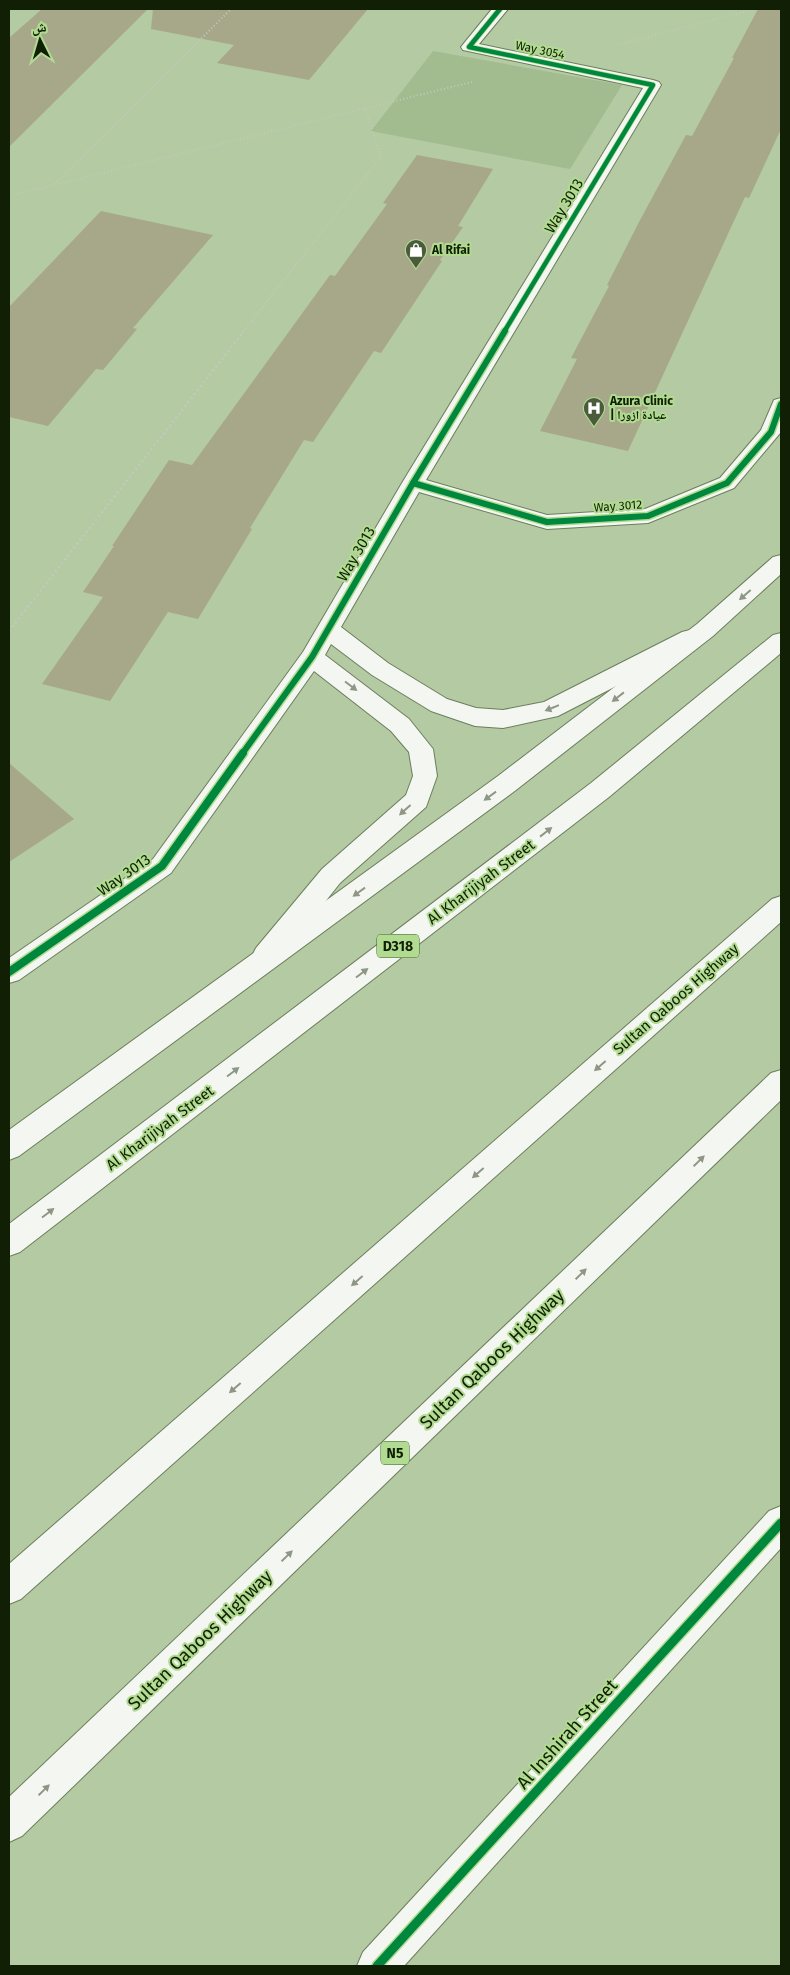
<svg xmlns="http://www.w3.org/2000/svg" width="790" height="1975" font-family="'Fira Sans','Noto Naskh Arabic',sans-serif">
	<rect width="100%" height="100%" fill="#b3caa2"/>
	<!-- green -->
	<polygon fill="#a2bc8f" points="433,51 622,85 570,169 371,131"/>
	<!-- building -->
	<g fill="#a7a889">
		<polygon points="42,9 148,9 9,147 9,38"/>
		<polygon points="153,9 368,9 309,80 217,63 234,45 151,29"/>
		<polygon points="758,9 781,9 781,129 749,198 745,197 628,451 540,431 577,359 571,358 609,286 607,285 639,222 686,135 692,136 734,58 732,58"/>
		<polygon points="417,155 493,169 458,226 463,227 440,260 442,261 381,353 374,351 313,442 304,440 250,528 252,529 198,619 168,612 110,701 42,684 103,597 83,592 114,546 112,546 169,460 192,465 330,275 335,276 387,204 383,203"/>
		<polygon points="101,211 213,235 133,328 137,329 103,370 96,369 48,426 9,417 9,307"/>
		<polygon points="9,763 74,819 9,862"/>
	</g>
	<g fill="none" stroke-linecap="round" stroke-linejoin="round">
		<!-- minor casing -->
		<g stroke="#6c7e5d" stroke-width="2">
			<polygon id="minor" points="492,9 508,9 479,44 653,80 659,82 661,85 426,480 547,515 645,509 720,478 761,430 774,400 781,398 781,432 734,488 648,523 547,529 419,492 341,627 388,663 447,699 476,708 503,710 544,702 682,632 690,630 698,632 702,638 698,644 558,716 503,728 475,726 431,711 372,675 331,644 325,655 409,719 433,749 437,776 426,807 340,883 276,964 266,967 256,964 252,956 256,948 322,869 406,795 413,776 409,752 391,731 314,671 171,873 19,980 9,983 9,958 153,859 303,652 402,483 643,88 463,50 461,47"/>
		</g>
		<!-- tertiary casing -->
		<g stroke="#6c7e5d" stroke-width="2">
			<polygon id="tertiary" points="781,1506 781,1548 404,1966 357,1966 363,1952 769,1511"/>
		</g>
		<!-- primary casing -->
		<g stroke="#6c7e5d" stroke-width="2">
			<g id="primary">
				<polygon points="781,555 781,574 713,636 516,790 19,1156 9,1160 9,1130 498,776 697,624 773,557"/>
				<polygon points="781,633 781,653 609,797 20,1252 9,1256 9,1224 591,783 773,635"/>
			</g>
		</g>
		<!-- trunk casing -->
		<g stroke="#6c7e5d" stroke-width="2">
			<g id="trunk">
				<polygon points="781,896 781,922 21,1599 9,1604 9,1564 772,899"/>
				<polygon points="781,1070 781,1100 22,1836 9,1842 9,1797 771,1073"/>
			</g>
		</g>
		<!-- path-far1 -->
		<g stroke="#c3cabd" stroke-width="2" stroke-dasharray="1 2.5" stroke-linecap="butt">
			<polyline points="621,44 755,9"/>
			<polyline points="55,184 231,9"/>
			<polyline points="9,196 472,82"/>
			<polyline points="243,332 381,157 365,108"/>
		</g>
		<!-- path -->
		<polyline stroke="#c3cabd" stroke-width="2.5" stroke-dasharray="2 3" stroke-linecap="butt" points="9,631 244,331"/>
		<!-- minor -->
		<use href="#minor" fill="#f4f7f1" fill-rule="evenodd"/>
		<!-- tertiary -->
		<use href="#tertiary" fill="#f4f7f1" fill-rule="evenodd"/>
		<!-- primary -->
		<use href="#primary" fill="#f4f7f1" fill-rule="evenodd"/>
		<!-- trunk -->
		<use href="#trunk" fill="#f4f7f1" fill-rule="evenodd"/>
		<!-- cycleway-far3 casing -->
		<g stroke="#b1db91" stroke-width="6">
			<polyline id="cycleway-far3" points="500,9 469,47 653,85 504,332"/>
		</g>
		<!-- cycleway-far2 casing -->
		<g stroke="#b1db91" stroke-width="9">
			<g id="cycleway-far2">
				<polyline points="413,483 547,522 648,516 727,483 771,432 781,404"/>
				<polyline points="242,754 312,657 413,483 505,331"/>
			</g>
		</g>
		<!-- cycleway-far1 casing -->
		<g stroke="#b1db91" stroke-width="11">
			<polyline id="cycleway-far1" points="9,972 162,866 243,753"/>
		</g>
		<!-- cycleway casing -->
		<g stroke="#b1db91" stroke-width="12">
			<polyline id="cycleway" points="377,1966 781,1523"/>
		</g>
		<!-- cycleway-far3 -->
		<use href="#cycleway-far3" stroke="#00873e" stroke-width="4.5"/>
		<!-- cycleway-far2 -->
		<use href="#cycleway-far2" stroke="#00873e" stroke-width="6"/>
		<!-- cycleway-far1 -->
		<use href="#cycleway-far1" stroke="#00873e" stroke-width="8"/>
		<!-- cycleway -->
		<use href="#cycleway" stroke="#00873e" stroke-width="9"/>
	</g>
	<!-- one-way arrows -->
	<defs><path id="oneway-solid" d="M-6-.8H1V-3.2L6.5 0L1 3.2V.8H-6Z" transform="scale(1.25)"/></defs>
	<g fill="#8e9686">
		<use href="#oneway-solid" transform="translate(745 595) rotate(139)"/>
		<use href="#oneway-solid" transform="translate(351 686) rotate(37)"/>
		<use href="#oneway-solid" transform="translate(618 697) rotate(142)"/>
		<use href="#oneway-solid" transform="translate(552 708) rotate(158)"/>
		<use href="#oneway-solid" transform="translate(490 796) rotate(144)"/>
		<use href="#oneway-solid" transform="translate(405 810) rotate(138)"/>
		<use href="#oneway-solid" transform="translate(546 832) rotate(-38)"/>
		<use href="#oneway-solid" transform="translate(359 892) rotate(144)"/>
		<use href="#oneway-solid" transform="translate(362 973) rotate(-37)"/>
		<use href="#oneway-solid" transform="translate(600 1066) rotate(139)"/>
		<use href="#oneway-solid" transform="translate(233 1072) rotate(-37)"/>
		<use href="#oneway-solid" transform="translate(699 1161) rotate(-44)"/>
		<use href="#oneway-solid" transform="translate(478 1173) rotate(139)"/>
		<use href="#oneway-solid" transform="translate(48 1213) rotate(-37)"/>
		<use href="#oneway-solid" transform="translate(581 1274) rotate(-44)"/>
		<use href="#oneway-solid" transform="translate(357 1281) rotate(139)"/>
		<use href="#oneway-solid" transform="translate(235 1388) rotate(139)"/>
		<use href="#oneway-solid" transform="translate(287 1556) rotate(-44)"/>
		<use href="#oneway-solid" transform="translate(44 1790) rotate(-44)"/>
	</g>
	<!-- icons -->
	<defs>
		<g id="shop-pin" transform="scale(1.125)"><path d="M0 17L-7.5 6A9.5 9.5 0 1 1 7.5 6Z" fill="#4a5c3b" stroke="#b1db91"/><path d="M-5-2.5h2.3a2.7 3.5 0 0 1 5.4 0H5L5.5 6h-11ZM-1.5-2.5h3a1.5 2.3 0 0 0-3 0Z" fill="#fff"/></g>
		<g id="hospital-pin" transform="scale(1.125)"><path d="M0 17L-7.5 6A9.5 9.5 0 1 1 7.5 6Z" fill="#4a5c3b" stroke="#b1db91"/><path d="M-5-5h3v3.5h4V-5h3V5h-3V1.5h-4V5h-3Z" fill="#fff"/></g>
	</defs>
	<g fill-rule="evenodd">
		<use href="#shop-pin" x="416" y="250"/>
		<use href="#hospital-pin" x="594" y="408"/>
	</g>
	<g text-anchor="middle" stroke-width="4" stroke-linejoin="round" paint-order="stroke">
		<!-- far-street labels -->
		<g font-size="12" fill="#112004" stroke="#b1db91">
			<text transform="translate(540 50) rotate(12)" y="4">Way 3054</text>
			<text transform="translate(618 506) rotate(-4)" y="4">Way 3012</text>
		</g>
		<!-- far-poi labels -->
		<g font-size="12" font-weight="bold" fill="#112004" stroke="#b1db91" text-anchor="start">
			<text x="432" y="254">Al Rifai</text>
			<text x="610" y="405">Azura Clinic<tspan x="610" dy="14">| عيادة ازورا</tspan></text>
		</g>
		<!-- shield labels -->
		<g fill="#b1db91" stroke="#41582e" stroke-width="1">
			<rect x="377" y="934.5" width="42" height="23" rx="4"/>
			<rect x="381" y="1441.5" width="28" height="23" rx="4"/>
		</g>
		<g font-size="14" font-weight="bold" fill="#112004">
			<text x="398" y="951">D318</text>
			<text x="395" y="1458">N5</text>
		</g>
		<!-- street labels -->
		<g font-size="15" fill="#112004" stroke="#b1db91">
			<text transform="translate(564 206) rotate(-59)" y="5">Way 3013</text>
			<text transform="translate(356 554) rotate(-60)" y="5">Way 3013</text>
			<text transform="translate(124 875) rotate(-35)" y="5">Way 3013</text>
			<text transform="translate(481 882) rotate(-37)" y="5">Al Kharijiyah Street</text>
			<text transform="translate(676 999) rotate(-41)" y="5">Sultan Qaboos Highway</text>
			<text transform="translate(160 1128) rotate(-37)" y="5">Al Kharijiyah Street</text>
		</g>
		<!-- near-street labels -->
		<g font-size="18" fill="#112004" stroke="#b1db91">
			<text transform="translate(492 1359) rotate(-44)" y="6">Sultan Qaboos Highway</text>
			<text transform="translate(200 1640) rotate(-44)" y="6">Sultan Qaboos Highway</text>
			<text transform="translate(567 1734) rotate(-48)" y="6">Al Inshirah Street</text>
		</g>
	</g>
	<!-- border -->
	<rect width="790" height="1975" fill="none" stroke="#112004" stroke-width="20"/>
	<!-- north arrow -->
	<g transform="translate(40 40) rotate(355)" stroke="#b1db91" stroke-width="4" paint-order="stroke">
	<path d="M0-4L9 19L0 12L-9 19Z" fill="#112004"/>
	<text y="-8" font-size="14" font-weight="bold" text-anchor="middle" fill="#112004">ش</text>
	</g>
</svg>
